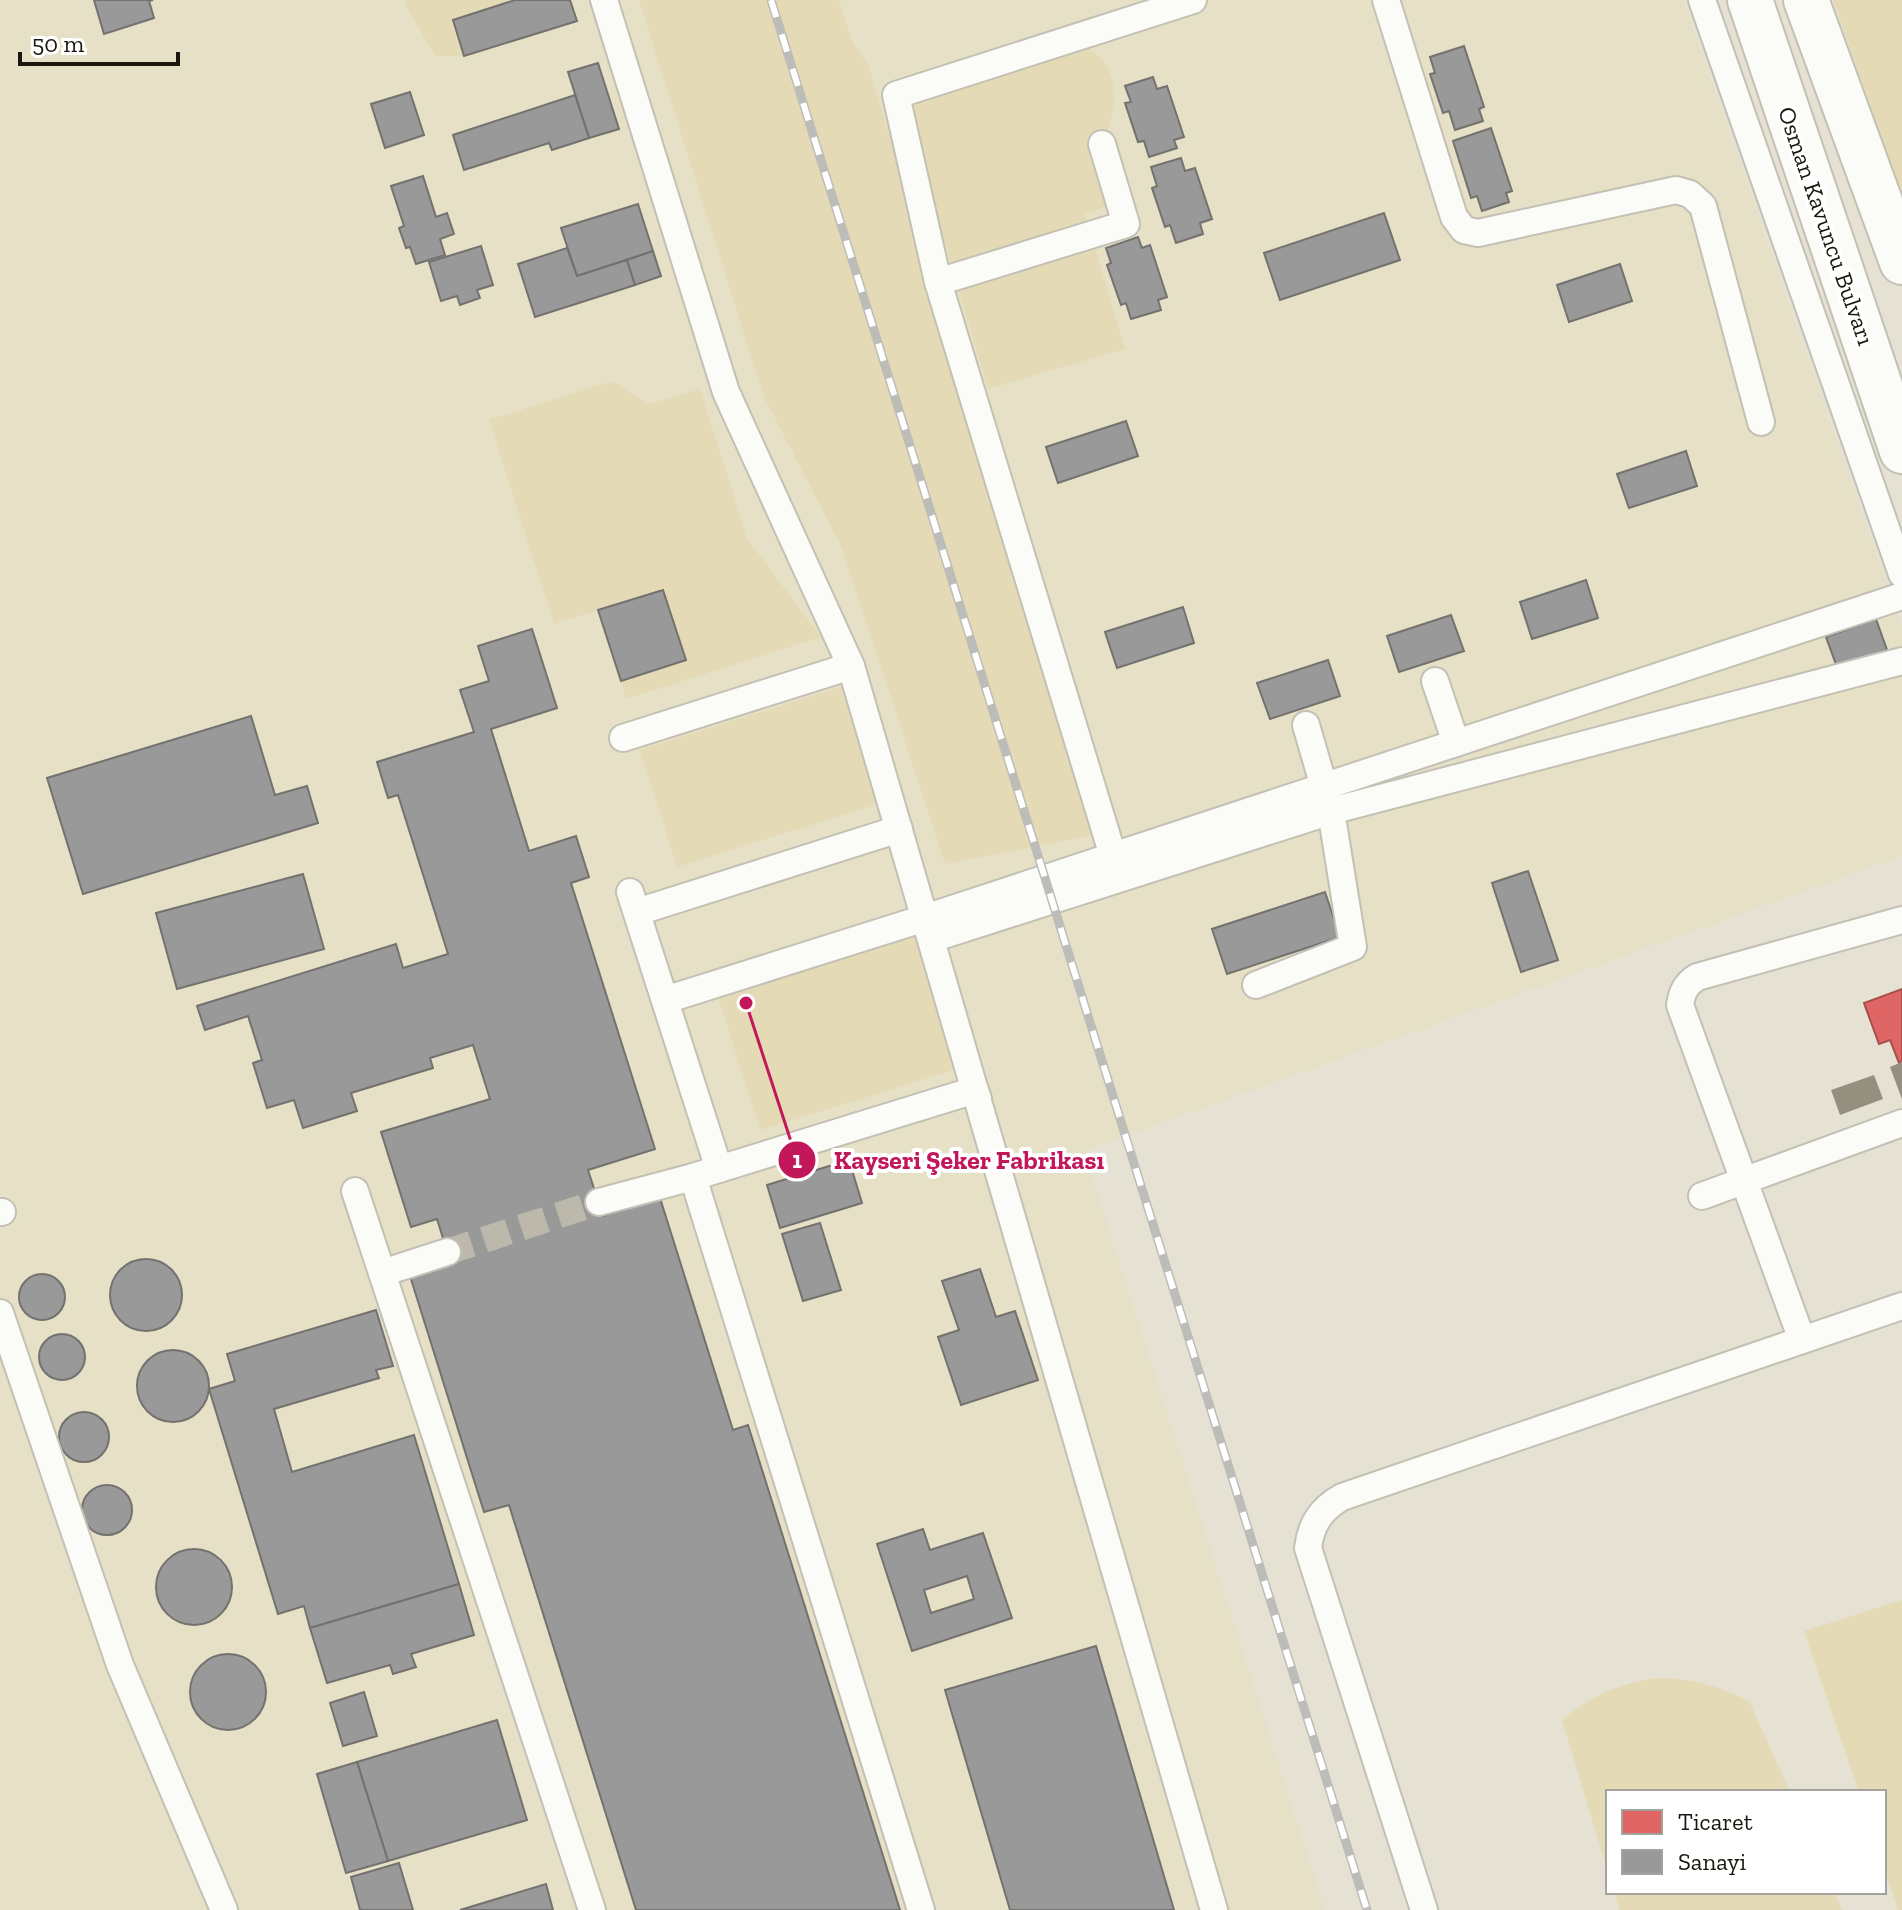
<svg xmlns="http://www.w3.org/2000/svg" width="1902" height="1910" font-family="'Zilla Slab',serif">
	<rect width="100%" height="100%" fill="#e5e2d3"/>
	<!-- built -->
	<polygon fill="#e6e0c6" points="0,0 1683,0 1902,629 1902,856 1084,1151 1325,1910 0,1910"/>
	<!-- green -->
	<g fill="#e4dab5">
		<polygon points="407,0 515,0 453,20 464,56 436,56 405,6"/>
		<polygon points="639,0 839,0 853,44 868,64 1095,835 945,864 842,548 764,397"/>
		<polygon points="1833,0 1902,0 1902,195"/>
		<path d="M1068 45C1075 46 1087 46 1092 51 1125 74 1116 121 1098 149L1115 204 1085 214 1125 349 988 389 901 93Z"/>
		<polygon points="612,381 649,404 700,389 748,540 821,637 626,699 621,681 686,660 664,590 554,624 489,420"/>
		<polygon points="844,686 881,803 677,867 640,750"/>
		<polygon points="920,926 964,1067 760,1130 716,990"/>
		<polygon points="1902,1600 1902,1910 1898,1910 1884,1868 1884,1792 1859,1792 1804,1631"/>
		<path d="M1655 1678C1690 1678 1718 1685 1749 1701L1790 1792H1608V1872L1562 1720C1590 1696 1619 1684 1655 1678Z"/>
		<polygon points="1614,1892 1834,1892 1842,1910 1620,1910"/>
	</g>
	<!-- shops -->
	<polygon fill="#e06666" stroke="#a54e4c" stroke-width="2" points="1902,989 1902,1062 1899,1063 1890,1040 1879,1044 1864,1003"/>
	<!-- industry -->
	<g fill="#999" stroke="#73726f" stroke-width="2" fill-rule="evenodd">
		<polygon points="94,0 153,0 149,1 154,18 104,34"/>
		<polygon points="515,0 570,0 577,21 464,56 453,20"/>
		<polygon points="1464,46 1484,107 1479,109 1483,121 1455,130 1449,111 1443,113 1430,74 1435,73 1430,57"/>
		<polygon points="598,63 619,129 589,138 568,72"/>
		<polygon points="1153,77 1157,89 1167,86 1184,137 1174,140 1177,148 1149,157 1144,141 1138,142 1125,103 1131,102 1125,86"/>
		<polygon points="410,92 424,135 385,148 371,104"/>
		<polygon points="575,95 589,138 552,150 549,143 464,170 453,135"/>
		<polygon points="1491,128 1512,191 1506,193 1509,202 1482,211 1477,196 1471,198 1453,141"/>
		<polygon points="1181,158 1185,171 1195,168 1212,219 1200,223 1203,234 1176,243 1170,225 1165,227 1152,188 1157,186 1151,167"/>
		<polygon points="423,176 436,217 447,213 454,234 440,239 445,255 416,264 410,247 406,248 399,228 404,226 391,186"/>
		<polygon points="638,204 653,251 577,276 561,228"/>
		<polygon points="1384,213 1400,260 1280,300 1264,253"/>
		<polygon points="1138,237 1142,248 1150,245 1167,297 1158,300 1161,310 1131,319 1126,303 1121,305 1107,265 1111,263 1106,248"/>
		<polygon points="481,246 493,285 477,290 480,298 460,305 457,296 441,301 429,262"/>
		<polygon points="567,248 577,276 627,260 635,285 535,317 518,264"/>
		<polygon points="653,251 661,276 635,285 627,260"/>
		<polygon points="1620,264 1632,301 1569,322 1557,285"/>
		<polygon points="1126,421 1138,456 1058,483 1046,447"/>
		<polygon points="1686,451 1697,486 1629,508 1617,474"/>
		<polygon points="1586,580 1598,618 1532,639 1520,602"/>
		<polygon points="663,590 686,660 621,681 598,610"/>
		<polygon points="1183,607 1194,643 1117,668 1105,632"/>
		<polygon points="1451,615 1464,651 1399,672 1387,636"/>
		<polygon points="1876,619 1887,650 1837,667 1826,637"/>
		<polygon points="532,629 557,708 491,729 529,851 576,836 589,877 571,883 655,1149 588,1170 603,1216 660,1198 733,1430 748,1425 900,1910 636,1910 509,1505 484,1512 410,1276 451,1264 437,1219 411,1227 381,1132 490,1099 473,1045 430,1058 433,1068 351,1093 357,1111 303,1128 294,1100 267,1108 253,1063 262,1060 248,1016 205,1030 197,1006 396,944 403,968 448,954 398,795 388,798 377,762 474,732 460,690 489,681 478,646"/>
		<polygon points="1328,660 1340,696 1270,719 1257,683"/>
		<polygon points="251,716 275,795 307,786 318,823 83,894 47,778"/>
		<polygon points="1528,871 1558,960 1521,972 1492,883"/>
		<polygon points="303,874 324,949 177,989 156,913"/>
		<polygon points="1325,892 1340,937 1227,974 1212,929"/>
		<polygon points="849,1160 862,1203 780,1228 767,1185"/>
		<polygon points="820,1223 841,1290 803,1301 782,1234"/>
		<circle cx="146" cy="1295" r="36"/>
		<polygon points="980,1269 996,1317 1015,1311 1038,1380 961,1405 938,1337 959,1330 942,1281"/>
		<circle cx="42" cy="1297" r="23"/>
		<polygon points="376,1310 393,1366 376,1370 379,1378 274,1409 292,1472 414,1435 459,1584 310,1628 304,1606 278,1614 209,1389 235,1381 227,1354"/>
		<circle cx="62" cy="1357" r="23"/>
		<circle cx="173" cy="1386" r="36"/>
		<circle cx="84" cy="1437" r="25"/>
		<circle cx="107" cy="1510" r="25"/>
		<path d="M923 1529 930 1550 983 1533 1012 1618 912 1651 877 1544ZM967 1576 974 1599 931 1613 924 1590Z"/>
		<circle cx="194" cy="1587" r="38"/>
		<polygon points="459,1584 474,1635 411,1654 416,1667 393,1674 390,1665 327,1683 310,1628"/>
		<polygon points="1096,1646 1174,1910 1010,1910 945,1690"/>
		<circle cx="228" cy="1692" r="38"/>
		<polygon points="364,1692 377,1736 343,1746 330,1703"/>
		<polygon points="497,1720 527,1820 388,1861 357,1762"/>
		<polygon points="357,1762 388,1861 346,1873 317,1774"/>
		<polygon points="399,1863 413,1910 360,1910 351,1877"/>
		<polygon points="546,1884 553,1910 460,1910"/>
	</g>
	<!-- building -->
	<g fill="#94907f">
		<polygon points="1902,1062 1902,1099 1890,1067"/>
		<polygon points="1874,1075 1883,1099 1840,1115 1831,1090"/>
	</g>
	<g fill="none" stroke-linecap="round" stroke-linejoin="round">
		<!-- street-tunnel -->
		<polyline stroke="#bcb9ac" stroke-width="26" stroke-dasharray="26 13" stroke-linecap="butt" points="447,1252 599,1202"/>
		<!-- street casing -->
		<g stroke="#c3c0b4" stroke-width="30">
			<g id="street">
				<polyline points="604,0 726,392 851,666 1214,1910"/>
				<polyline points="1386,0 1454,217 1464,230 1478,233 1676,190 1690,194 1703,206 1761,422"/>
				<polyline points="1702,0 1902,574"/>
				<polyline points="938,282 1126,224 1102,144"/>
				<polyline points="1435,681 1456,743"/>
				<polyline points="623,738 851,666"/>
				<polyline points="1113,856 938,282 896,95 1193,0"/>
				<polyline points="630,892 719,1169"/>
				<polyline points="637,912 899,829"/>
				<polyline points="931,939 1331,811 1902,661"/>
				<polyline points="1256,985 1353,947 1331,811 1306,725"/>
				<polyline points="665,1000 925,918 1902,596"/>
				<polyline points="355,1191 592,1910"/>
				<polyline points="1702,1196 1902,1123"/>
				<polyline points="599,1202 693,1177"/>
				<polyline points="0,1212 2,1212"/>
				<polyline points="382,1273 447,1252"/>
				<polyline points="0,1313 120,1665 224,1910"/>
				<path d="M1802 1340 1680 1005C1682 992 1686 984 1697 977L1902 920"/>
				<polyline points="921,1910 693,1177 975,1090 978,1099"/>
				<path d="M1424 1910 1308 1548C1311 1524 1321 1509 1342 1497L1902 1306"/>
			</g>
		</g>
		<!-- highway casing -->
		<g stroke="#c3c0b4" stroke-width="48">
			<g id="highway">
				<polyline points="1750,0 1902,451"/>
				<polyline points="1806,0 1902,262"/>
			</g>
		</g>
		<!-- street -->
		<use href="#street" stroke="#fbfbf8" stroke-width="26"/>
		<!-- highway -->
		<use href="#highway" stroke="#fbfbf8" stroke-width="44"/>
		<!-- rail casing -->
		<g stroke="#bcbcb8" stroke-width="9">
			<polyline id="rail" points="771,0 1367,1910"/>
		</g>
		<!-- rail -->
		<use href="#rail" stroke="#fff" stroke-width="6" stroke-dasharray="18" stroke-linecap="butt"/>
	</g>
	<g text-anchor="middle" stroke-width="8" stroke-linejoin="round" paint-order="stroke">
		<!-- street labels -->
		<g font-size="24" fill="#1a170e" stroke="#fff">
			<text transform="translate(1826 226) rotate(71)" y="8">Osman Kavuncu Bulvarı</text>
		</g>
	</g>
	<!-- callouts -->
	<path fill="none" stroke="#c2185b" stroke-width="3" d="M746 1003L797 1160"/>
	<g fill="#c2185b" stroke="#fff" stroke-width="3">
		<circle cx="746" cy="1003" r="8"/>
		<circle cx="797" cy="1160" r="20"/>
	</g>
	<g font-size="24" text-anchor="middle" font-weight="bold" fill="#fff">
		<text x="797" y="1168">1</text>
	</g>
	<g font-size="26" text-anchor="middle" font-weight="bold" fill="#c2185b" stroke="#fff" stroke-width="8" stroke-linejoin="round" paint-order="stroke">
		<text x="969" y="1169">Kayseri Şeker Fabrikası</text>
	</g>
	<!-- legend -->
	<rect x="1606" y="1790" width="280" height="104" fill="#ffffff" stroke="#a3a29f" stroke-width="2"/>
	<rect x="1622" y="1810" width="40" height="24" fill="#e06666" stroke="#a3a29f" stroke-width="2"/>
	<text x="1678" y="1830" font-size="24" fill="#1a170e">Ticaret</text>
	<rect x="1622" y="1850" width="40" height="24" fill="#999999" stroke="#a3a29f" stroke-width="2"/>
	<text x="1678" y="1870" font-size="24" fill="#1a170e">Sanayi</text>
	<!-- scale -->
	<path d="M20 52v12h158v-12" fill="none" stroke="#1a170e" stroke-width="4"/>
	<text x="32" y="52" font-size="24" fill="#1a170e" stroke="#ffffff" stroke-width="6" paint-order="stroke">50 m</text>
</svg>
